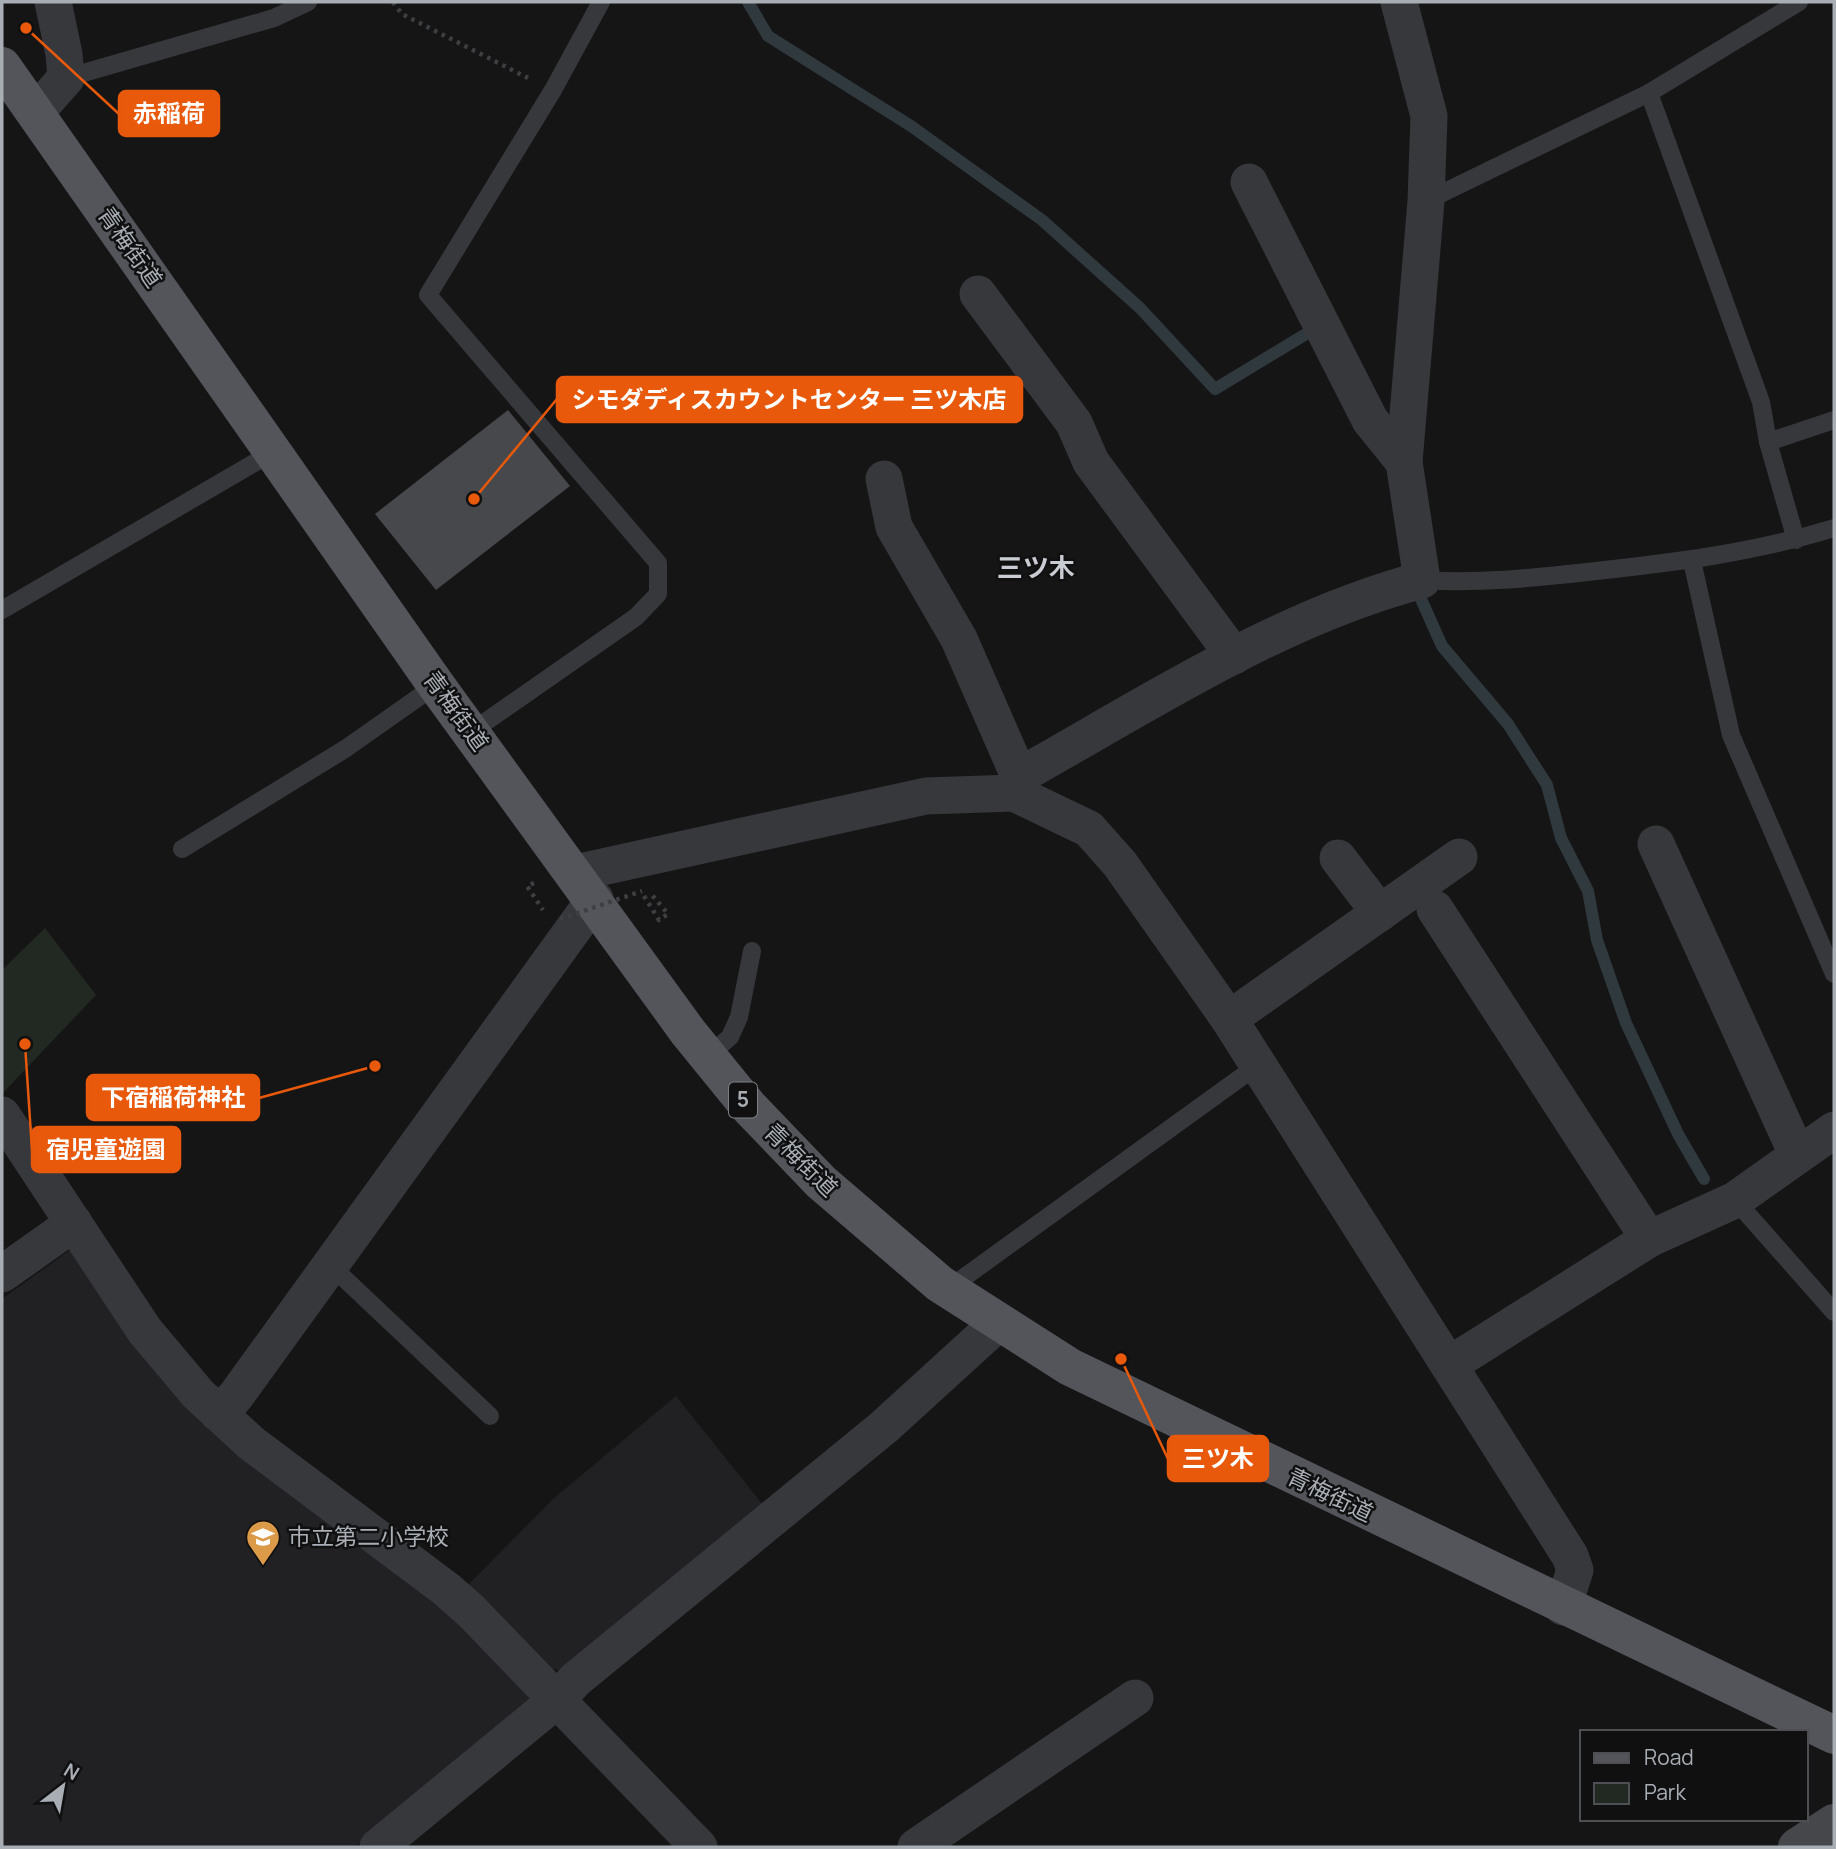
<svg xmlns="http://www.w3.org/2000/svg" width="1836" height="1849" font-family="Manrope,'Noto Sans JP',sans-serif">
	<rect width="100%" height="100%" fill="#151516"/>
	<!-- built -->
	<g fill="#212123">
		<polygon points="70,1250 138,1338 445,1608 532,1694 531,1701 355,1847 2,1847 2,1299"/>
		<polygon points="676,1396 764,1506 567,1670 547,1669 464,1589 553,1499"/>
	</g>
	<!-- green -->
	<polygon fill="#222822" points="45,928 96,995 2,1094 2,970"/>
	<g fill="none" stroke-linecap="round" stroke-linejoin="round">
		<!-- stream -->
		<g stroke="#30393e" stroke-width="12">
			<polyline points="748,2 768,36 911,126 1042,220 1140,308 1215,389 1311,331"/>
			<polyline points="1421,599 1442,646 1508,724 1547,785 1561,838 1588,891 1597,940 1626,1023 1678,1134 1704,1179"/>
		</g>
	</g>
	<!-- building -->
	<polygon fill="#47484b" points="508,410 570,486 436,590 375,514"/>
	<g fill="none" stroke-linecap="round" stroke-linejoin="round">
		<!-- path -->
		<g stroke="#3d3f42" stroke-width="4.5" stroke-dasharray="3.5 5" stroke-linecap="butt">
			<polyline points="393,2 402,14 528,78"/>
			<polyline points="534,883 527,886 543,910"/>
			<polyline points="644,896 659,920 668,914 652,895"/>
		</g>
		<!-- service -->
		<g stroke="#36383b" stroke-width="18">
			<polyline points="66,78 274,18 308,2"/>
			<polyline points="1649,93 1761,402 1768,442 1796,540"/>
			<polyline points="1426,201 1649,93 1799,2"/>
			<polyline points="1768,442 1834,420"/>
			<polyline points="1692,561 1731,735 1834,974"/>
			<path d="M1422 580C1478 584 1532 578 1587 572 1671 563 1753 553 1834 528"/>
			<polyline points="2,610 273,452"/>
			<polyline points="471,732 636,617 658,594 658,563 428,295 553,90 601,2"/>
			<polyline points="182,849 345,749 436,685"/>
			<polyline points="708,1056 730,1037 739,1017 752,951"/>
			<polyline points="1735,1200 1834,1312"/>
			<polyline points="329,1264 490,1416"/>
			<polyline points="948,1289 1258,1065"/>
		</g>
		<!-- minor -->
		<g stroke="#36383b" stroke-width="37">
			<polyline points="36,112 66,78 64,54 53,2"/>
			<polyline points="1249,182 1370,420 1404,462"/>
			<polyline points="978,294 1074,423 1091,462 1234,656"/>
			<polyline points="884,479 894,527 959,639 1019,776"/>
			<path d="M1014 793 1019 776C1148 704 1278 618 1422 580L1404 462 1426 201 1429 116 1399 2"/>
			<polyline points="1656,844 1797,1154"/>
			<polyline points="1338,858 1380,913"/>
			<polyline points="575,873 926,796 1014,793 1089,829 1120,864 1229,1019 1570,1556 1575,1570 1563,1607"/>
			<polyline points="1435,909 1649,1239"/>
			<polyline points="1229,1019 1459,857"/>
			<polyline points="2,1115 145,1331 198,1394 251,1443 446,1589 471,1611 699,1847"/>
			<polyline points="2,1274 74,1223"/>
			<polyline points="1449,1365 1649,1239 1735,1200 1834,1130"/>
			<polyline points="218,1413 235,1397 595,899"/>
			<polyline points="378,1847 558,1699 575,1680 884,1427 998,1323"/>
			<polyline points="916,1847 1135,1698"/>
		</g>
		<!-- secondary -->
		<polyline stroke="#45474b" stroke-width="38" points="1797,1847 1834,1823"/>
		<!-- primary -->
		<polyline stroke="#53555a" stroke-width="38" points="2,66 436,685 688,1032 749,1107 821,1182 940,1284 1070,1367 1834,1735"/>
		<!-- path-bridge -->
		<polyline stroke="#3d3f42" stroke-width="4.5" stroke-dasharray="3.5 5" stroke-linecap="butt" points="560,919 642,891"/>
	</g>
	<!-- icons -->
	<defs>
		<g id="school-pin" transform="scale(1.75)"><path d="M0 17L-7.5 6A9.5 9.5 0 1 1 7.5 6Z" fill="#db9a48" stroke="#101011"/><path d="M0-5L7-2L0 1L-7-2ZM-4 1L0 2.5L4 1V4Q0 6-4 4Z" fill="#fff"/></g>
	</defs>
	<g fill-rule="evenodd">
		<use href="#school-pin" x="263" y="1537"/>
	</g>
	<g text-anchor="middle" stroke-width="5" stroke-linejoin="round" paint-order="stroke">
		<!-- shield labels -->
		<rect fill="#101011" stroke="#7b7f84" stroke-width="2" x="729" y="1082.5" width="28" height="35" rx="5"/>
		<g font-size="21" font-weight="bold" fill="#a9aeb5">
			<text x="743" y="1107">5</text>
		</g>
		<!-- street labels -->
		<g font-size="23" fill="#a9aeb5" stroke="#101011">
			<text transform="translate(130 247) rotate(55)" y="8">青梅街道</text>
			<text transform="translate(456 711) rotate(54)" y="8">青梅街道</text>
			<text transform="translate(801 1160) rotate(45)" y="8">青梅街道</text>
			<text transform="translate(1330 1495) rotate(26)" y="8">青梅街道</text>
		</g>
		<!-- poi labels -->
		<g font-size="23" fill="#a9aeb5" stroke="#101011" text-anchor="start">
			<text x="288" y="1545">市立第二小学校</text>
		</g>
		<!-- quarter labels -->
		<g font-size="26" font-weight="bold" fill="#c9ccd2" stroke="#101011">
			<text x="1036" y="577">三ツ木</text>
		</g>
	</g>
	<!-- callouts -->
	<path fill="none" stroke="#e8590c" stroke-width="2.5" d="M26 28L119 114M474 499L557 399M375 1066L259 1098M25 1044L32 1150M1121 1359L1168 1459"/>
	<g fill="#e8590c" stroke="#101011" stroke-width="2.5">
		<circle cx="26" cy="28" r="7"/>
		<circle cx="474" cy="499" r="7"/>
		<circle cx="375" cy="1066" r="7"/>
		<circle cx="25" cy="1044" r="7"/>
		<circle cx="1121" cy="1359" r="7"/>
	</g>
	<g fill="#e8590c" stroke="#e8590c" stroke-width="2.5">
		<rect x="119" y="91" width="100" height="45" rx="7"/>
		<rect x="557" y="377" width="465" height="45" rx="7"/>
		<rect x="87" y="1075" width="172" height="45" rx="7"/>
		<rect x="32" y="1127" width="148" height="45" rx="7"/>
		<rect x="1168" y="1436" width="100" height="45" rx="7"/>
	</g>
	<g font-size="24" text-anchor="middle" font-weight="bold" fill="#fff">
		<text x="169" y="122">赤稲荷</text>
		<text x="789" y="408">シモダディスカウントセンター 三ツ木店</text>
		<text x="173" y="1106">下宿稲荷神社</text>
		<text x="106" y="1158">宿児童遊園</text>
		<text x="1218" y="1467">三ツ木</text>
	</g>
	<!-- border -->
	<rect width="1836" height="1849" fill="none" stroke="#a9aeb5" stroke-width="7"/>
	<!-- legend -->
	<rect x="1580" y="1730" width="228" height="91" fill="#101011" stroke="#4d4f53" stroke-width="2"/>
	<rect x="1594" y="1753" width="35" height="10" fill="#53555a" stroke="#4d4f53" stroke-width="2"/>
	<text x="1644" y="1765" font-size="21" fill="#a9aeb5">Road</text>
	<rect x="1594" y="1783" width="35" height="21" fill="#222822" stroke="#4d4f53" stroke-width="2"/>
	<text x="1644" y="1800" font-size="21" fill="#a9aeb5">Park</text>
	<!-- north arrow -->
	<g transform="translate(63 1786) rotate(31)" stroke="#101011" stroke-width="5" paint-order="stroke">
	<path d="M0-5L12 26L0 18L-12 26Z" fill="#a9aeb5"/>
	<text y="-10" font-size="19" font-weight="bold" text-anchor="middle" fill="#a9aeb5">N</text>
	</g>
</svg>
